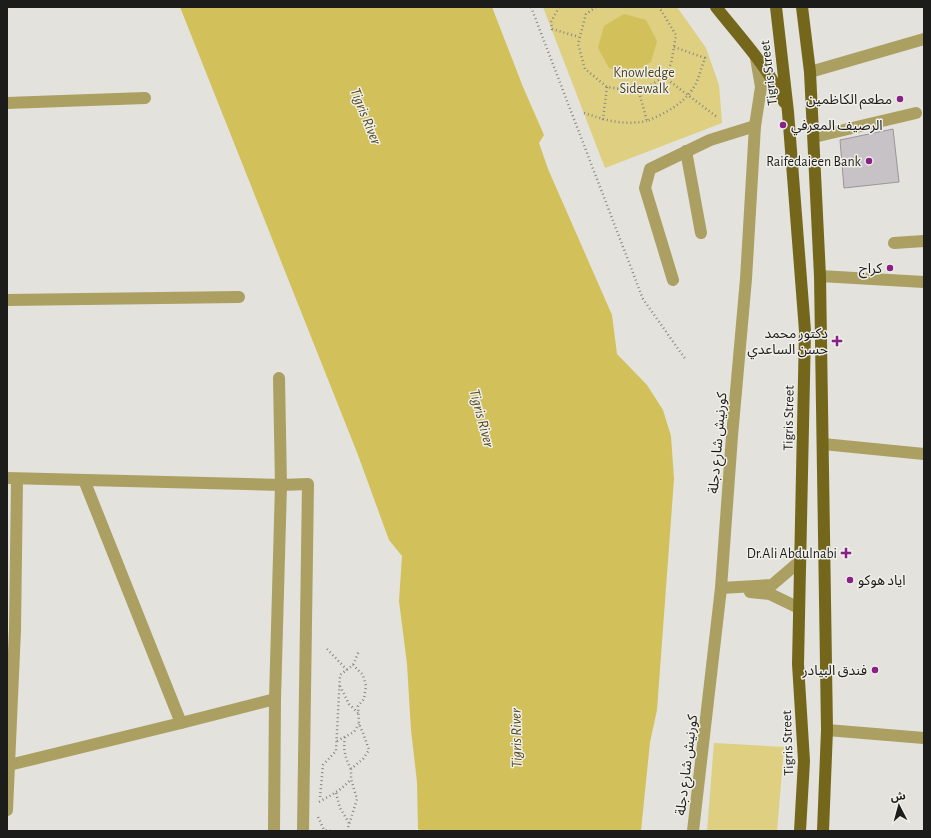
<svg xmlns="http://www.w3.org/2000/svg" width="931" height="838" font-family="'Alegreya Sans','Noto Sans Arabic',sans-serif">
	<rect width="100%" height="100%" fill="#e3e2dc"/>
	<!-- green -->
	<g fill="#decf81">
		<polygon points="543,7 677,7 706,48 719,85 722,123 605,168"/>
		<polygon points="714,743 784,747 777,831 707,831"/>
	</g>
	<!-- water -->
	<g fill="#d2c05b">
		<polygon points="180,7 492,7 523,87 544,135 539,143 548,169 612,315 617,354 647,385 663,410 671,436 674,479 657,710 650,742 641,831 422,831 418,829 417,782 411,730 407,664 399,601 402,556 389,540 358,455"/>
		<polygon points="624,14 646,20 657,41 651,62 631,74 609,68 598,48 604,26"/>
	</g>
	<!-- building -->
	<polygon fill="#c7c2c6" stroke="#9a959a" points="893,129 899,182 844,188 840,140"/>
	<g fill="none" stroke-linecap="round" stroke-linejoin="round">
		<!-- path -->
		<g stroke="#888783" stroke-width="2.5" stroke-dasharray="1 3" stroke-linecap="butt">
			<polyline points="531,7 643,299 686,360"/>
			<polyline points="559,7 551,22 552,29 579,37"/>
			<polyline points="596,7 586,14 578,44 585,69 607,87 639,92 664,77 671,64 676,35 659,7"/>
			<polyline points="664,77 717,117"/>
			<path d="M607 87 603 119C619 123 631 124 647 121"/>
			<path d="M639 92 647 121C666 113 688 102 697 81 700 74 702 66 705 58L674 47"/>
			<polyline points="584,113 603,119"/>
			<polyline points="327,649 347,670"/>
			<polyline points="340,686 349,704 358,713"/>
			<path d="M345 737C343 749 345 758 351 769"/>
			<polyline points="337,741 354,732 359,724"/>
			<polyline points="336,793 340,808 349,823"/>
			<polyline points="320,797 323,765 336,751 340,675 353,665 359,651"/>
			<path d="M319 802C331 795 342 790 351 779"/>
			<polyline points="318,817 324,830 331,831"/>
			<polyline points="347,831 357,799 351,779 351,769 363,759 369,750 363,733 359,724 358,706 364,699 366,686 363,675 353,665"/>
		</g>
		<!-- minor -->
		<g stroke="#ab9f62" stroke-width="12">
			<polyline points="810,72 924,39"/>
			<polyline points="7,103 145,98"/>
			<polyline points="814,137 916,113"/>
			<polyline points="686,151 701,233"/>
			<polyline points="894,243 924,241"/>
			<polyline points="820,276 924,282"/>
			<polyline points="673,280 645,188 650,169 710,140 755,126"/>
			<polyline points="7,300 239,297"/>
			<polyline points="823,444 924,454"/>
			<polyline points="7,478 281,485 308,484 303,831"/>
			<polyline points="84,480 181,723 275,699"/>
			<polyline points="721,588 772,585 800,561"/>
			<polyline points="750,592 770,594 799,608"/>
			<polyline points="827,730 924,738"/>
			<polyline points="9,765 181,723"/>
			<polyline points="7,810 15,630 17,479"/>
			<polyline points="274,831 275,699 281,485 279,378"/>
			<polyline points="693,831 721,588 732,436 746,279 755,126 761,87 756,58"/>
		</g>
		<!-- major -->
		<g stroke="#74671c" stroke-width="12">
			<path d="M716 7C738 35 770 69 784 102"/>
			<polyline points="776,7 788,112 805,331 798,664 804,761 800,831"/>
			<polyline points="802,7 810,72 820,276 827,730 823,831"/>
		</g>
	</g>
	<!-- markers -->
	<g fill="#872087" stroke="#f0efe9" stroke-width="1.5">
		<circle cx="900" cy="99" r="4"/>
		<circle cx="783" cy="125" r="4"/>
		<circle cx="869" cy="161" r="4"/>
		<circle cx="890" cy="268" r="4"/>
		<path d="M835 335h4v4h4v4h-4v4h-4v-4h-4v-4h4z"/>
		<path d="M844 547h4v4h4v4h-4v4h-4v-4h-4v-4h4z"/>
		<circle cx="850" cy="580" r="4"/>
		<circle cx="875" cy="670" r="4"/>
	</g>
	<g text-anchor="middle" stroke-width="3" stroke-linejoin="round" paint-order="stroke">
		<!-- park labels -->
		<g font-size="14" fill="#4b4319" stroke="#f0efe9">
			<text x="644" y="77">Knowledge<tspan x="644" dy="16">Sidewalk</tspan></text>
		</g>
		<!-- street labels -->
		<g font-size="14" fill="#1c1c1a" stroke="#f0efe9">
			<text transform="translate(768 73) rotate(-97)" y="5">Tigris Street</text>
			<text transform="translate(788 418) rotate(-89)" y="5">Tigris Street</text>
			<text transform="translate(717 443) rotate(-85)" y="5">كورنيش شارع دجلة</text>
			<text transform="translate(787 743) rotate(-92)" y="5">Tigris Street</text>
			<text transform="translate(686 765) rotate(-83)" y="5">كورنيش شارع دجلة</text>
		</g>
		<!-- poi labels -->
		<g font-size="14" fill="#1c1c1a" stroke="#f0efe9" text-anchor="end">
			<text x="892" y="104">مطعم الكاظمين</text>
			<text x="791" y="130" text-anchor="start">الرصيف المعرفي</text>
			<text x="861" y="166">Raifedaieen Bank</text>
			<text x="882" y="273">كراج</text>
			<text x="828" y="338">دكتور محمد<tspan x="828" dy="16">حسن الساعدي</tspan></text>
			<text x="837" y="558">Dr.Ali Abdulnabi</text>
			<text x="858" y="585" text-anchor="start">اياد هوكو</text>
			<text x="867" y="675">فندق البيادر</text>
		</g>
		<!-- water labels -->
		<g font-size="15" font-style="italic" fill="#51491f" stroke="#f0efe9">
			<text transform="translate(366 116) rotate(68)" y="5">Tigris River</text>
			<text transform="translate(482 418) rotate(75)" y="5">Tigris River</text>
			<text transform="translate(516 738) rotate(-91)" y="5">Tigris River</text>
		</g>
	</g>
	<!-- border -->
	<rect width="931" height="838" fill="none" stroke="#1c1c1a" stroke-width="16"/>
	<!-- north arrow -->
	<g transform="translate(899 806) rotate(354)" stroke="#f0efe9" stroke-width="3" paint-order="stroke">
	<path d="M0-3L7 15L0 10L-7 15Z" fill="#1c1c1a"/>
	<text y="-6" font-size="11" font-weight="bold" text-anchor="middle" fill="#1c1c1a">ش</text>
	</g>
</svg>
